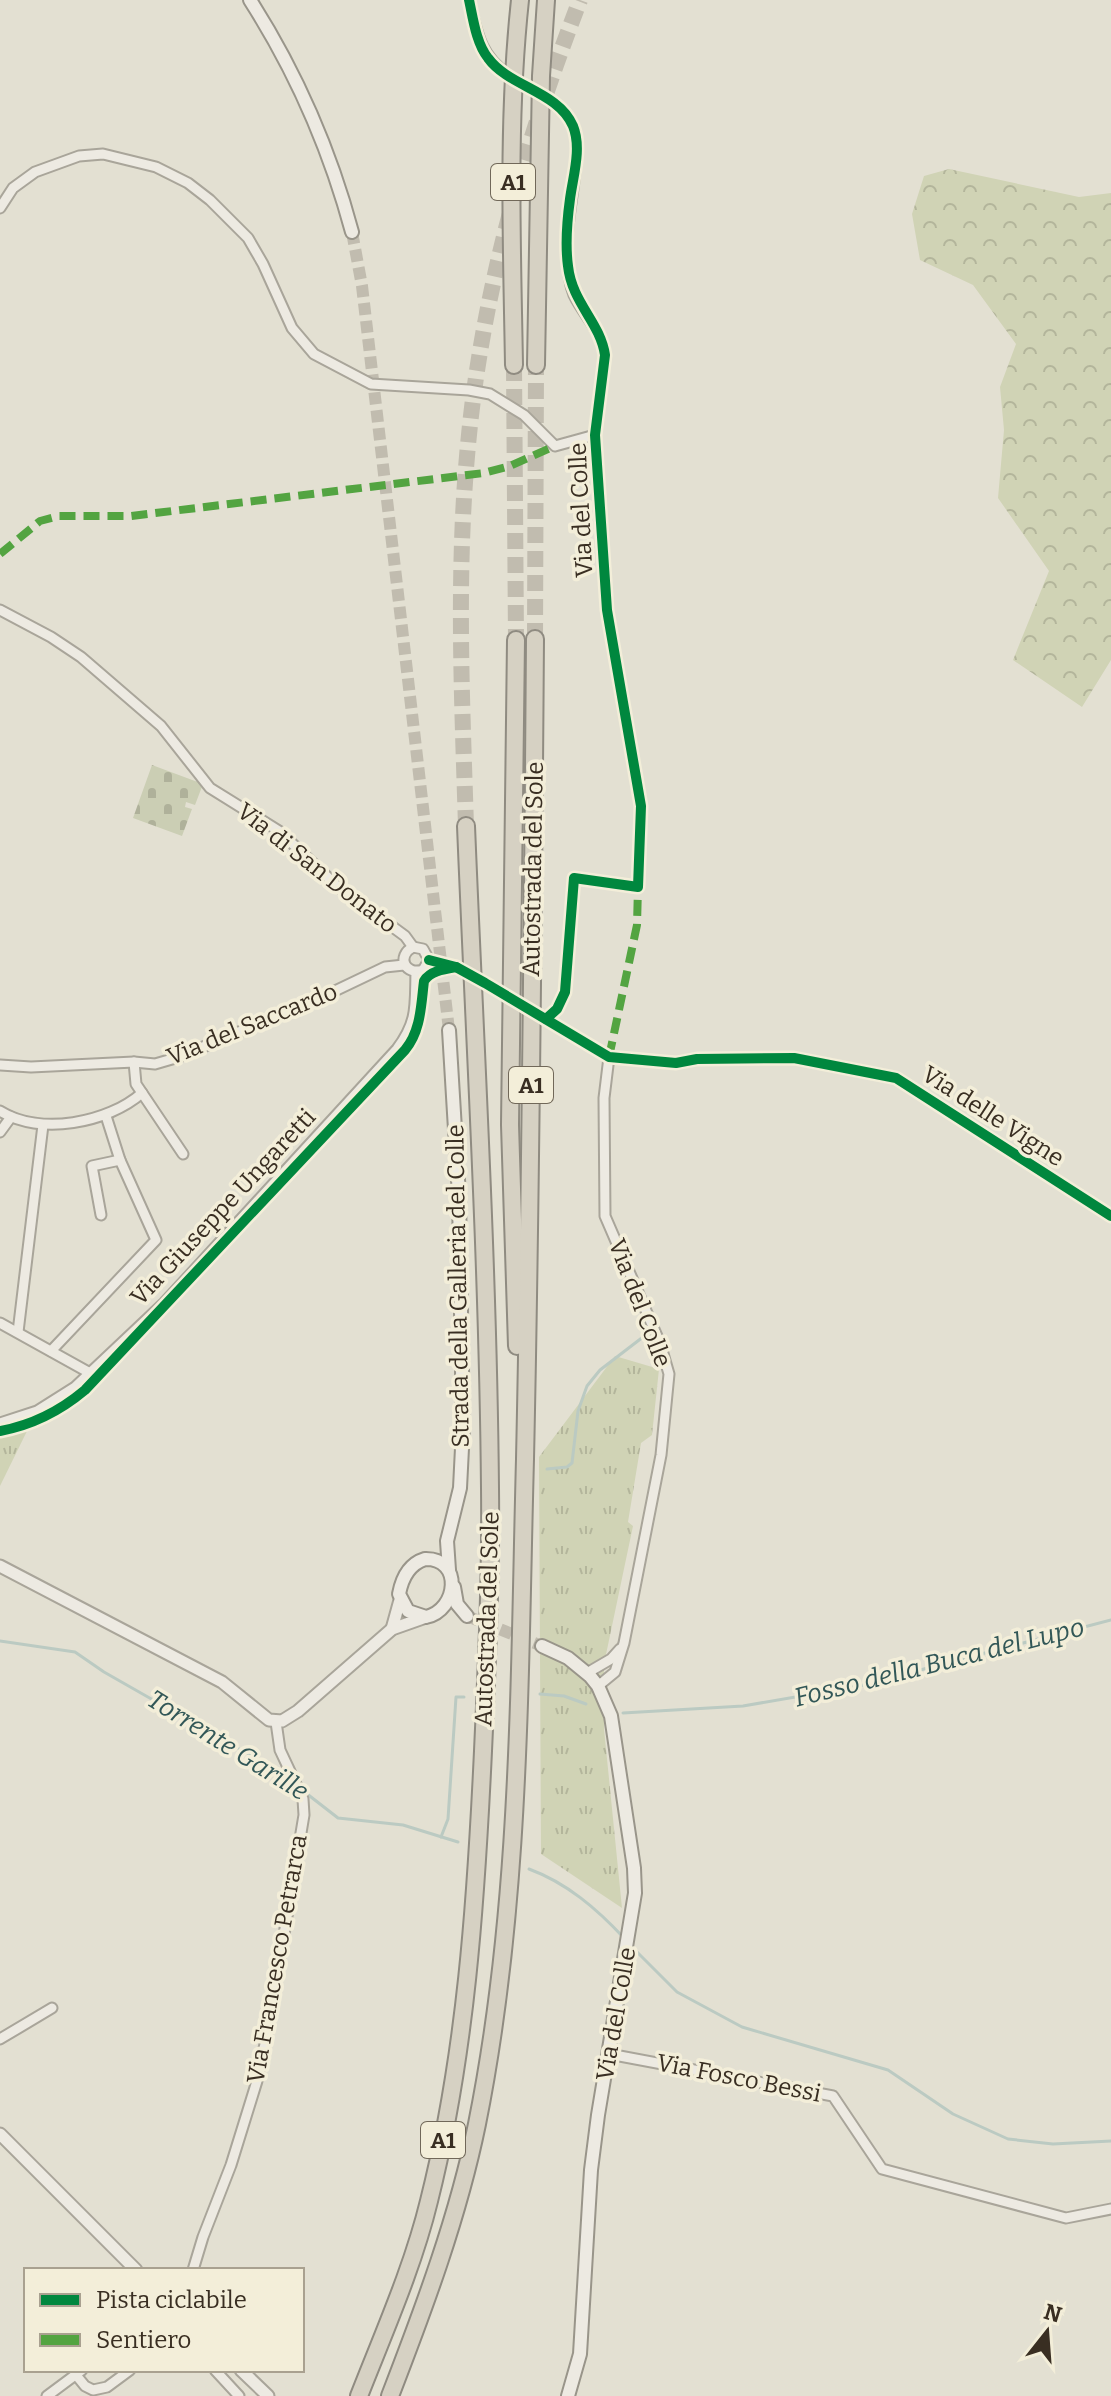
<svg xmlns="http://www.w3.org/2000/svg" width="1111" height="2396" font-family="Bitter,serif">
	<defs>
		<pattern id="grass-tufts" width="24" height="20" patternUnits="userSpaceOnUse" patternTransform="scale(2)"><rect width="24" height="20" fill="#d0d3b5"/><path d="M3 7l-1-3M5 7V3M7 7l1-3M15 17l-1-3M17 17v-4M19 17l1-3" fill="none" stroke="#b3b59b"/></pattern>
		<pattern id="forest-crowns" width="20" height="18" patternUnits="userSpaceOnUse" patternTransform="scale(2)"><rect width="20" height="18" fill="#d0d3b5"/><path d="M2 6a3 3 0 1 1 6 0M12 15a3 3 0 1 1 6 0" fill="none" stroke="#b3b59b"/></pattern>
		<pattern id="cemetery-stones" width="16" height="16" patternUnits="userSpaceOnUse" patternTransform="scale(2)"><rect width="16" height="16" fill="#cbceb4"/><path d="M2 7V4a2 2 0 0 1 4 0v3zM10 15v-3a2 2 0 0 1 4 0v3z" fill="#afb19a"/></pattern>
	</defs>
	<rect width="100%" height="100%" fill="#e3e0d2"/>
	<!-- grass -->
	<g fill="url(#grass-tufts)">
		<polygon points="615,1356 659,1369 652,1435 641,1443 628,1522 633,1526 604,1664 604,1729 622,1908 541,1854 539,1457"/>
		<polygon points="29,1427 0,1486 0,1433"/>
	</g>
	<!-- forest -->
	<polygon fill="url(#forest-crowns)" points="949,169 1079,197 1111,193 1111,660 1082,707 1013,660 1049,571 998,498 1004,430 1000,387 1016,344 973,285 920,260 912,214 924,176"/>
	<!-- cemetery -->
	<polygon fill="url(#cemetery-stones)" points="152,765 203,784 195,805 186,802 185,807 192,809 182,836 133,818"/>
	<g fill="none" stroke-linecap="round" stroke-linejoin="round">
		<!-- stream -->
		<g stroke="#bbcac2" stroke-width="3">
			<polyline points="547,1469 567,1467 572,1463 578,1411 587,1386 600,1370 643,1337"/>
			<polyline points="0,1641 75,1652 104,1672 276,1770 290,1781"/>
			<polyline points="540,1694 564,1696 586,1704"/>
			<polyline points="623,1713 743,1706 859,1686 1111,1620"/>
			<polyline points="302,1790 338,1818 403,1825 458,1842"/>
			<polyline points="441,1837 448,1819 456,1697 464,1697"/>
			<path d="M529 1869C567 1883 597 1909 624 1938"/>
			<polyline points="632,1947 677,1992 742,2027 888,2070 953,2114 1008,2139 1053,2144 1111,2141"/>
		</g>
		<!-- minor-tunnel -->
		<polyline stroke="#c1bcaf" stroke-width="9" stroke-dasharray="9 4.5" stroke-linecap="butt" points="512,78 541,95"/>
		<!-- secondary-tunnel -->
		<g stroke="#c1bcaf" stroke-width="12" stroke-dasharray="12 6" stroke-linecap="butt">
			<polyline points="352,232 362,286 449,1030"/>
			<polyline points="467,1616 542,1646"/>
		</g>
		<!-- motorway-tunnel -->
		<g stroke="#c1bcaf" stroke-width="16" stroke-dasharray="16 8" stroke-linecap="butt">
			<polyline points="514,365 516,640"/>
			<polyline points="535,639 536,365"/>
			<path d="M466 826C462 699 456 572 468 445 482 291 525 143 580 0"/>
		</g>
		<!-- minor casing -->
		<g stroke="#a9a59a" stroke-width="13">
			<g id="minor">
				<path d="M469 0C477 33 480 56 510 76"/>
				<polyline points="0,208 13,188 35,172 79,156 103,154 156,167 188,183 210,200 248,238 263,264 292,328 314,354 371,384 469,390 490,394 524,415 555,446 595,435"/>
				<polyline points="0,610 51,637 81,657 161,726 210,788 279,831 337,886 405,936 413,947"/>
				<path d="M413 947C396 956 405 976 423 970L429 960"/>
				<polyline points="413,947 423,949 429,960"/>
				<polyline points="429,960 456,967"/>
				<polyline points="485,983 501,992"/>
				<polyline points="541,1017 609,1057 676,1063 697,1059 794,1058 896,1078 1111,1216"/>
				<path d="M546 1019 557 1009 565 992 574 878 638 887 641 806 607 610 595 435 605 355C602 331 584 316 574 295 568 280 567 261 567 246 566 213 583 156 574 128 570 116 559 107 549 101"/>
				<polyline points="134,1062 136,1084 183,1154"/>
				<polyline points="0,1065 31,1067 134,1062 155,1064 179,1057 318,999 385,967 404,965"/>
				<path d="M0 1111C40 1136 108 1123 142 1093"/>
				<polyline points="0,1132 11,1117"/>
				<polyline points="101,1215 92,1166 120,1160"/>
				<polyline points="0,1323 90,1373"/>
				<polyline points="18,1332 43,1125"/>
				<polyline points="51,1351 156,1240 120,1160 106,1116"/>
				<path d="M0 1423 37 1411 75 1387 164 1303 397 1049C418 1021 415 1006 416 972"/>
				<polyline points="587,1673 611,1659 620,1649"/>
				<polyline points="598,1686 615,1672 624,1643 661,1455 669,1374 660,1343 605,1216 604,1098 609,1057"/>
				<polyline points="0,2039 52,2008"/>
				<polyline points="609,2054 833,2096 882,2169 1066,2218 1111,2209"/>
				<polyline points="193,2270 203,2237 231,2165 257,2081 268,2030 304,1815 303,1799 280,1750 276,1722"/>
				<polyline points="215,2370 239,2396"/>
				<polyline points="76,2375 85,2386 93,2390 107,2387 130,2370"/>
				<polyline points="47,2396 82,2370"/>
			</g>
		</g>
		<!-- tertiary casing -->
		<g stroke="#a9a59a" stroke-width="15">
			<g id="tertiary">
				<polyline points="0,1566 222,1682 269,1720 282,1721 298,1711 392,1629 426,1617"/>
				<polyline points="392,1629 400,1600"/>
				<polyline points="0,2134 136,2270"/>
				<polyline points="241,2370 268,2396"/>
			</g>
		</g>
		<!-- secondary casing -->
		<g stroke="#99958a" stroke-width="16">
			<g id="secondary">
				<path d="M250 0C296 72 330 150 352 232"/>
				<polyline points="449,1030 459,1196 463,1428 460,1488 447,1541 449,1570"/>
				<path d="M425 1559C463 1558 458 1610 426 1617L408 1611 399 1594C402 1578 409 1564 425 1559Z"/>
				<polyline points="454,1587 457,1604 467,1616"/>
				<polyline points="542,1646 568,1658 590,1676 598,1686 611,1716 634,1868 635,1893 598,2115 591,2170 580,2354 568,2396"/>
			</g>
		</g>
		<!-- motorway casing -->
		<g stroke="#8f8b81" stroke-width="20">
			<g id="motorway">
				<path d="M514 365C512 244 507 121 520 0"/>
				<polyline points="536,365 541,76 546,0"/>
				<polyline points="516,640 510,1125 517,1346"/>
				<path d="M359 2396C384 2332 413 2267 429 2201 466 2054 476 1901 483 1751 487 1663 491 1575 490 1488 488 1267 475 1046 466 826"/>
				<path d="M390 2396C424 2308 458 2217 477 2124 521 1905 519 1682 525 1459 531 1185 533 912 535 639"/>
			</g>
		</g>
		<!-- minor -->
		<use href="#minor" stroke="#edeae2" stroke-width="9"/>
		<!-- tertiary -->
		<use href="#tertiary" stroke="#edeae2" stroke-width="11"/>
		<!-- secondary -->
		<use href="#secondary" stroke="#edeae2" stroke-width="12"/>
		<!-- motorway -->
		<use href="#motorway" stroke="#d6d1c3" stroke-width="16"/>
		<!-- quiet -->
		<g stroke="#53a441" stroke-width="8" stroke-dasharray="16 8" stroke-linecap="butt">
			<polyline points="0,554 40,521 59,516 131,516 484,473 510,466 555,446"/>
			<polyline points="609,1057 637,925 638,887"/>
		</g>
		<!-- cycleway casing -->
		<g stroke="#f3eed9" stroke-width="15">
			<g id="cycleway">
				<path d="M469 0C473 18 476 43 488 58 509 87 558 91 573 126 582 148 573 176 570 199 567 221 565 244 568 266 572 303 600 322 605 355L595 435 607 610 641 806 638 887 574 878 565 992 557 1009 546 1019"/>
				<polyline points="429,960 456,967 485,983 609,1057 676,1063 697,1059 794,1058 896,1078 1111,1216"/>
				<path d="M0 1431C33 1425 60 1411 85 1390L405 1050C421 1031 421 1005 424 981 430 971 444 969 456 967"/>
			</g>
		</g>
		<!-- cycleway -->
		<use href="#cycleway" stroke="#00873e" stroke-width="10"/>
	</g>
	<g text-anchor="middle" stroke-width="7" stroke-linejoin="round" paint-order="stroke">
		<!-- shield labels -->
		<g fill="#f3eed9" stroke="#716859" stroke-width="2">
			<rect x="491" y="164" width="44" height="36" rx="6"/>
			<rect x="509" y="1067" width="44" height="36" rx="6"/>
			<rect x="421" y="2122" width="44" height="36" rx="6"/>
		</g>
		<g font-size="22" font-weight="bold" fill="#392e22">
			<text x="513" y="190">A1</text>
			<text x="531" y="1093">A1</text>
			<text x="443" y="2148">A1</text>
		</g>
		<!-- street labels -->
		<g font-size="24" fill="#392e22" stroke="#f3eed9">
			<text transform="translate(581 510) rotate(-93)" y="8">Via del Colle</text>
			<text transform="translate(317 868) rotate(38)" y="8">Via di San Donato</text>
			<text transform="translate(533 869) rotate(-89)" y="8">Autostrada del Sole</text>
			<text transform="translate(252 1024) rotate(-22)" y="8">Via del Saccardo</text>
			<text transform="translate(993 1116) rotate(33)" y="8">Via delle Vigne</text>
			<text transform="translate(223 1207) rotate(-47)" y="8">Via Giuseppe Ungaretti</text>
			<text transform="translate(458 1286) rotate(-91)" y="8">Strada della Galleria del Colle</text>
			<text transform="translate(640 1303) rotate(69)" y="8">Via del Colle</text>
			<text transform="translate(487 1619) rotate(-88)" y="8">Autostrada del Sole</text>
			<text transform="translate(277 1959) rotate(-80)" y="8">Via Francesco Petrarca</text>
			<text transform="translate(616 2014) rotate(-80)" y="8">Via del Colle</text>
			<text transform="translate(739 2078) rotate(11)" y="8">Via Fosco Bessi</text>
		</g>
		<!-- water labels -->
		<g font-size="26" font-style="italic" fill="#325757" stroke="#f3eed9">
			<text transform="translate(939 1662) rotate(-14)" y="9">Fosso della Buca del Lupo</text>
			<text transform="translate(228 1745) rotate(32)" y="9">Torrente Garille</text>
		</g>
	</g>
	<!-- legend -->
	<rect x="24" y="2268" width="280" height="104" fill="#f3eed9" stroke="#a9a190" stroke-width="2"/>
	<rect x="40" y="2294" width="40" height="12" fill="#00873e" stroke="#a9a190" stroke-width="2"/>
	<text x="96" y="2308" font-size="24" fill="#392e22">Pista ciclabile</text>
	<rect x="40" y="2334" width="40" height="12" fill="#53a441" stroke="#a9a190" stroke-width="2"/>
	<text x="96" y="2348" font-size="24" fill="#392e22">Sentiero</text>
	<!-- north arrow -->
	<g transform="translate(1047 2332) rotate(17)" stroke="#f3eed9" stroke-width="6" paint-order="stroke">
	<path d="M0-6L14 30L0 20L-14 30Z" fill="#392e22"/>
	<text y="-12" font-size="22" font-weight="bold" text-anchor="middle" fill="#392e22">N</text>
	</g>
</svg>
